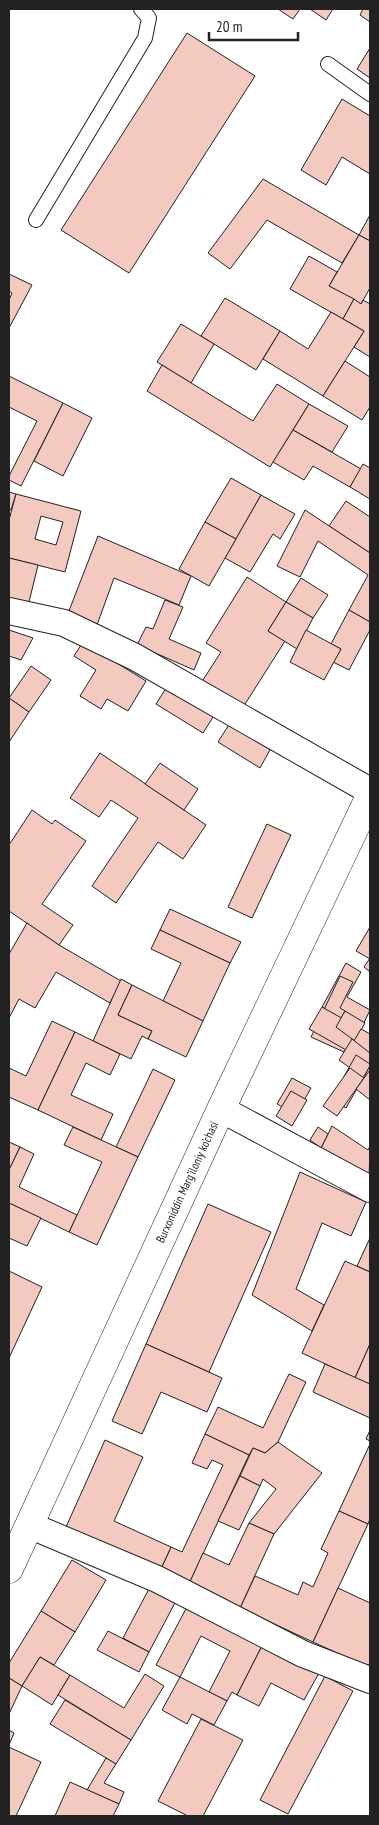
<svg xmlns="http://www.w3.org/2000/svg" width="379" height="1825" font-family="'PT Sans Narrow',sans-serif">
	<rect width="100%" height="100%" fill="#fff"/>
	<!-- building -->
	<g fill="#f3c9c0" stroke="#222" fill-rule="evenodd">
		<polygon points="278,9 300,9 293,19"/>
		<polygon points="310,9 333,9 326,20"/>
		<polygon points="363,9 370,9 370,22 360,15"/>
		<polygon points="187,33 255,76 129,273 61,230"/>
		<polygon points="370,48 370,78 357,69"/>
		<polygon points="342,99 370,116 370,174 342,157 326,185 301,170"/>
		<polygon points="263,179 359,235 342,263 267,220 230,269 208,253"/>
		<polygon points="370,215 370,241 359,235"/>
		<polygon points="359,235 370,241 370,288 361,304 329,286"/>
		<polygon points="309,256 337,272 329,286 354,299 343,319 290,289"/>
		<polygon points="9,274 32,285 9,328 9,300 12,293 9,291"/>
		<polygon points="225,298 280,331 256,370 201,336"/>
		<polygon points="354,299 361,304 363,300 370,304 370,357 354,347 364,331 343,319"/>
		<polygon points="331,312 364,331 323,396 263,359 280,331 308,349"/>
		<polygon points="181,324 214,344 191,383 157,362"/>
		<polygon points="345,361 370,377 370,407 362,420 323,396"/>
		<polygon points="162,365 253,421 277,384 309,404 270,467 147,391"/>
		<polygon points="9,376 63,403 21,486 9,480 9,476 37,421 9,407"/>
		<polygon points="63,403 92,418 63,476 34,461"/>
		<polygon points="309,404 348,426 332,452 293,430"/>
		<polygon points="293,430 361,469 350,487 313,466 304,480 273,462"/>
		<polygon points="363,464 370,468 370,499 350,487"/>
		<polygon points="231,478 261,495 236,539 205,522"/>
		<polygon points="9,492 16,494 11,510 9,509"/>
		<path d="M16 494 81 511 65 572 9 558V520ZM41 516 63 522 56 545 35 539Z"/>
		<polygon points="261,495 295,514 280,539 273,534 250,572 225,558"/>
		<polygon points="346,501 370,517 370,553 329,526"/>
		<polygon points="305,510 370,553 370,622 349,610 368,575 318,541 300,577 277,566"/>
		<polygon points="205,522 236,539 209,586 179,569"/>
		<polygon points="98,536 191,576 179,605 114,578 97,625 67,616"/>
		<polygon points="9,558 38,565 29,602 9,598"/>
		<polygon points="247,577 286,602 268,631 285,641 240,712 199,686 221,652 206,643"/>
		<polygon points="301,578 328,595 313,618 286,602"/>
		<polygon points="165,600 183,607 169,639 201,653 194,670 137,645 146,627 153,629"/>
		<polygon points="286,602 313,618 297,649 268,631"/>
		<polygon points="349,610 370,622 370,630 349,670 333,662 341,649 331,644"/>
		<polygon points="9,630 33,638 21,660 9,656"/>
		<polygon points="306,630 341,649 324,680 290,662"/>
		<polygon points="83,642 146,681 128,711 107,699 101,709 80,696 96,670 74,656"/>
		<polygon points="31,666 51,680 29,712 9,698"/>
		<polygon points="168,685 215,714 203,733 156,704"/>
		<polygon points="9,698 29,712 9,742"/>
		<polygon points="230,723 271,748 260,768 218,742"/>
		<polygon points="100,753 206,825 183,859 158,842 116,903 92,886 138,818 111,800 99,817 70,798"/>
		<polygon points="160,763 198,789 184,810 145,784"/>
		<polygon points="32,810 52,824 55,820 86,841 42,904 73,925 59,945 9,911 9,845"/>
		<polygon points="267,824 291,835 252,918 228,907"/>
		<polygon points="170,909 241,942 230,963 160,930"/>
		<polygon points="27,923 59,945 121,981 110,1003 56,972 35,1008 19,999 9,1018 9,954"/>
		<polygon points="370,927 370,959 356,951"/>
		<polygon points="160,930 230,963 203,1021 163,1001 181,963 151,949"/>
		<polygon points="370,958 370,972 364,967"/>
		<polygon points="346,963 361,972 347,997 370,1010 361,1029 322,1007"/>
		<polygon points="340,976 353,982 340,1008 345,1011 336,1027 352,1039 344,1052 311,1037"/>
		<polygon points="121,979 132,985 118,1015 152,1031 148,1039 142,1036 131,1059 93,1041"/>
		<polygon points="132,985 203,1021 186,1057 148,1039 152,1031 118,1015"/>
		<polygon points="322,1007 361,1029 348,1051 309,1029"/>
		<polygon points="345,1011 365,1023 355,1041 336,1027"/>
		<polygon points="52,1021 75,1032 38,1110 9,1097 9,1068 26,1076"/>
		<polygon points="361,1029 370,1034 370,1064 348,1051"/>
		<polygon points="75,1032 120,1054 110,1075 86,1063 71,1095 113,1114 101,1140 38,1110"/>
		<polygon points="352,1039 370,1053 370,1070 364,1078 339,1060"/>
		<polygon points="356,1055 370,1064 370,1066 346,1108 331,1100"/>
		<polygon points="370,1066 370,1087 361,1082"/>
		<polygon points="350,1068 364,1078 337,1116 323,1106"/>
		<polygon points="153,1069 175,1080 138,1157 116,1147"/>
		<polygon points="370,1070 370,1100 356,1089"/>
		<polygon points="292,1078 311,1088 296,1115 277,1104"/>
		<polygon points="291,1091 307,1100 292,1126 276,1116"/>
		<polygon points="332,1126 368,1150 370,1146 369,1180 321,1148"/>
		<polygon points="73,1127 138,1157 97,1245 69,1232 102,1162 64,1145"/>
		<polygon points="318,1127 328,1134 321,1148 310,1140"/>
		<polygon points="9,1142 20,1147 9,1170"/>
		<polygon points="20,1147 34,1154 19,1187 77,1215 69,1232 9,1203 9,1170"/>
		<polygon points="300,1172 366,1202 351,1236 322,1223 296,1289 324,1305 312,1331 252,1295"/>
		<polygon points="9,1203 41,1218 27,1246 9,1238"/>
		<polygon points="208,1204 271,1232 209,1372 146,1344"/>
		<polygon points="370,1238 370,1272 357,1266"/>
		<polygon points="345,1261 370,1272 370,1344 355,1378 302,1353"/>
		<polygon points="9,1271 42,1287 9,1358"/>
		<polygon points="146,1344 222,1378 207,1412 161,1392 142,1434 112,1421"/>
		<polygon points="370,1344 370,1384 355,1378"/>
		<polygon points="325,1364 370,1384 370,1418 313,1392"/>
		<polygon points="289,1374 306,1382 278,1442 265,1453 253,1448 249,1455 205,1434 218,1407 263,1428"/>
		<polygon points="370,1430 370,1441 366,1439"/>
		<polygon points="205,1434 249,1455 189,1584 160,1571 171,1547 182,1552 223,1465 212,1460 207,1469 192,1463"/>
		<polygon points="105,1440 143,1457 114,1521 171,1547 160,1571 66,1527"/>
		<polygon points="278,1442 322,1473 274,1534 249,1523 276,1489 263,1479 260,1486 240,1476 253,1448 265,1453"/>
		<polygon points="370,1444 370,1519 368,1524 339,1511"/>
		<polygon points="240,1476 260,1486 239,1530 218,1521"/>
		<polygon points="339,1511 368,1524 313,1642 240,1608 255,1576 298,1595 303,1582 313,1587 328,1553 321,1549"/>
		<polygon points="249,1523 274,1534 240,1608 189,1584 203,1553 229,1565"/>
		<polygon points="72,1560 106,1580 75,1632 41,1611"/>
		<polygon points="151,1585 177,1599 149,1652 123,1638"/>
		<polygon points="338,1588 370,1603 370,1662 368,1667 313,1642"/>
		<polygon points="188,1605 263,1644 237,1695 232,1692 227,1701 209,1692 230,1651 201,1636 180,1677 156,1665"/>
		<polygon points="41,1611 75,1632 54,1665 40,1657 22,1686 9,1678 9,1663"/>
		<polygon points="108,1631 149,1652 139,1672 97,1650"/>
		<polygon points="263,1644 319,1673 304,1700 271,1683 259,1706 237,1695"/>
		<polygon points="40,1657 70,1675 52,1705 22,1686"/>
		<polygon points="145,1674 164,1686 131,1740 58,1695 70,1675 124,1708"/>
		<polygon points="325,1676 353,1691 288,1814 260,1800"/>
		<polygon points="180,1677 227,1701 214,1725 192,1714 187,1724 162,1710"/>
		<polygon points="9,1678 22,1686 9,1714"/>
		<polygon points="65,1700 131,1740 116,1764 50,1724"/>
		<polygon points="201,1719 243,1740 203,1816 188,1816 158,1801"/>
		<polygon points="9,1730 14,1733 9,1745"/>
		<polygon points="9,1747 41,1762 16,1816 9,1816"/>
		<polygon points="106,1758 116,1764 104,1783 124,1792 119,1804 87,1790"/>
		<polygon points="70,1782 119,1804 113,1816 55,1816"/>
	</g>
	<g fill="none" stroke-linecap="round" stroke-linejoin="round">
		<!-- service casing -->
		<g stroke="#222" stroke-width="16">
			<g id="service">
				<polyline points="328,64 370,94"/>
				<polyline points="36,220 145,38 149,18 141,9"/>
			</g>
		</g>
		<!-- minor casing -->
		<g stroke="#222" stroke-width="28">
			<g id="minor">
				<polyline points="9,611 64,623 135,657 370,791"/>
				<polyline points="221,1109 370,1189"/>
				<polyline points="29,1525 157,1579 303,1654 370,1680"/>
			</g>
		</g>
		<!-- primary casing -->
		<g stroke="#222" stroke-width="29">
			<g id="primary">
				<path id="s1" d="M9 1569 221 1109 370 796"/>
			</g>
		</g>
		<!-- service -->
		<use href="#service" stroke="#fff" stroke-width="14"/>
		<!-- minor -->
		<use href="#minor" stroke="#fff" stroke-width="26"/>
		<!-- primary -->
		<use href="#primary" stroke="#fff" stroke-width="28"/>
	</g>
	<g text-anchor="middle" stroke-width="4" stroke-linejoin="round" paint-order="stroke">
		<!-- street labels -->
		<g font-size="12" fill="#222" stroke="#fff">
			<text dy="4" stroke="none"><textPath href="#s1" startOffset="426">Burxoniddin Marg’iloniy ko’chasi</textPath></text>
		</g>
	</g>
	<!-- border -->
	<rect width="379" height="1825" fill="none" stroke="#222222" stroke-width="20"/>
	<!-- scale -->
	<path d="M209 32v8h89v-8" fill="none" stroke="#222222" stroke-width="2.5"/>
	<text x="216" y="32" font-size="15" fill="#222222" stroke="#ffffff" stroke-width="4" paint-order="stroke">20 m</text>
</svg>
